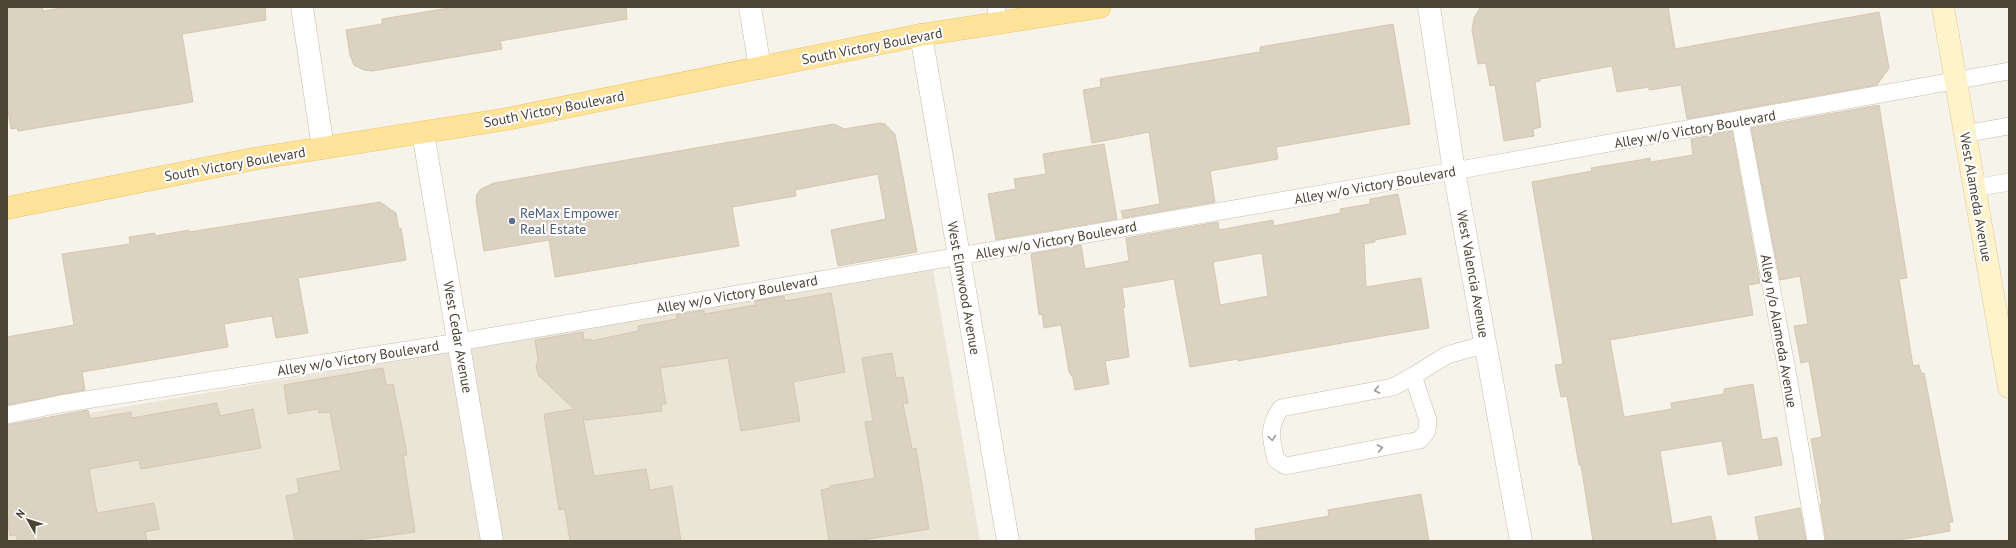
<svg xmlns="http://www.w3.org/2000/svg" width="2016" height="548" font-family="'PT Sans',sans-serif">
	<rect width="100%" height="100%" fill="#f6f3ea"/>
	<!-- residential -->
	<polygon fill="#ebe5d8" points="933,269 980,541 7,541 7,427"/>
	<!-- building -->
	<g fill="#dcd2c1" stroke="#d5c7b0" fill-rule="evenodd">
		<polygon points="7,7 42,7 43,11 68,7 265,7 266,20 182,34 193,102 18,131 17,128 11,129 7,105"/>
		<polygon points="455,7 626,7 627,19 500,41 502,49 372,71 364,70 354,65 350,55 346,30 382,24 382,19"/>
		<polygon points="1488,7 1668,7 1675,49 1879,12 1889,68 1877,85 1687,119 1681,85 1649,90 1649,87 1617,92 1612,66 1540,79 1540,81 1535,82 1541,127 1533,129 1534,136 1504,141 1495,85 1490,86 1486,63 1478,64 1472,30 1474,18 1480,8"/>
		<polygon points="1393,24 1410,124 1276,147 1278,159 1210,171 1215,202 1123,218 1121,211 1160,204 1149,132 1092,143 1083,90 1101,87 1100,79 1260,52 1260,47"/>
		<polygon points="1879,105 1907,278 1899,279 1913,366 1919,365 1921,373 1924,373 1953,522 1949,522 1950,531 1894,541 1826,541 1820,504 1822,504 1811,439 1822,437 1809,361 1801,363 1794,326 1808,324 1800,276 1780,280 1751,128"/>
		<polygon points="880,123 885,124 895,134 917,252 838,266 831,230 886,219 878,174 795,190 796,196 732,207 739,246 555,277 549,240 484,251 476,201 477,194 481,189 494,183 834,124 844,129"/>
		<polygon points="1732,131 1760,283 1748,285 1753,315 1610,340 1624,417 1672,409 1671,403 1724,394 1724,389 1753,384 1762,440 1777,437 1782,465 1728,475 1722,441 1660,451 1672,524 1711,516 1716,541 1593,541 1581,465 1579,465 1567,396 1561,397 1555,365 1563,364 1532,182 1592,171 1591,168 1640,160 1650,158 1651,162 1693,155 1691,139"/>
		<polygon points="1104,144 1117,219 996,240 988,194 1016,189 1014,179 1046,174 1043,154"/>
		<path d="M1398 194 1406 234 1375 240V242L1364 244 1366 287 1421 278 1429 328 1238 361V359L1190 367 1174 279 1122 288 1125 307 1123 308 1129 357 1105 361 1109 384 1075 390 1073 378 1069 372 1061 325 1044 328 1042 314 1039 315 1031 254 1081 245 1085 269 1129 261 1126 238 1218 222 1219 230 1273 220 1274 226 1341 213 1340 209 1370 204V199ZM1262 253 1268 296 1220 305 1213 262Z"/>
		<polygon points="380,202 396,213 399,229 401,228 406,260 298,278 308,333 276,338 272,316 224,324 228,347 82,372 85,390 7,405 7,337 74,325 62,254 130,244 129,237 155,233 155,236 189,230 189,232"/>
		<polygon points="831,293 845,372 793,382 800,421 741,431 728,358 660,368 666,404 661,404 662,411 586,420 583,418 594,476 646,469 650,490 672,486 681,541 570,541 565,509 559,510 544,414 574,409 539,376 536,367 538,359 535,340 583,332 584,340 591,339 591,341 638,331 638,326 677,319 676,315 704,310 704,314 756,305 755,301 784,296 785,301"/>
		<polygon points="892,353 896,378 903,377 908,403 903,404 912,449 916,448 929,529 856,541 829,541 821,490 830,488 830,486 875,478 865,422 873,421 862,358"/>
		<polygon points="383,368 386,385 393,384 403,433 407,455 403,455 415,532 350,541 295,541 286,496 299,493 297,479 341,470 330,412 319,413 318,409 288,414 284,385"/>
		<polygon points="217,403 220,416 253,409 261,448 141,469 139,460 89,469 97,513 154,503 159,529 145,532 147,541 17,541 17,535 10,536 7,518 7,425 88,410 90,419 131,412 132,418"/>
		<polygon points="1421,494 1429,541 1256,541 1255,529 1329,516 1328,510"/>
		<polygon points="1800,508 1806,541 1759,541 1755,517"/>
	</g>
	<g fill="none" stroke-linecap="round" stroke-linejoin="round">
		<!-- lane casing -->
		<g stroke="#c6beae" stroke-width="18">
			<g id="lane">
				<polyline points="996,7 999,23"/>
				<polyline points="1740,121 1788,376 1816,541"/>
				<polyline points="1964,134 2009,126"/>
				<polyline points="1974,188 2009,182"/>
				<path d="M1413 376 1428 420 1427 431 1420 440 1286 466 1276 460C1271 438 1267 428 1281 408L1393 387 1413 376 1447 355 1486 344"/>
				<polyline points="7,415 60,404 459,342 1454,171 2009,71"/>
			</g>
		</g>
		<!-- street casing -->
		<g stroke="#c6beae" stroke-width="23">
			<g id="street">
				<polyline points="302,7 323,148"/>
				<polyline points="750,7 760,68"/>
				<polyline points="1429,7 1454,171 1521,541"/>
				<polyline points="921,35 1008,541"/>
				<polyline points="423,133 492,541"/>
			</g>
		</g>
		<!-- secondary casing -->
		<g stroke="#dbc896" stroke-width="23">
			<polyline id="secondary" points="1943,7 2009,387"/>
		</g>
		<!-- primary casing -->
		<g stroke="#f0c55e" stroke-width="23">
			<polyline id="primary" points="7,208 253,159 507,119 921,35 1100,7"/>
		</g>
		<!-- lane -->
		<use href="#lane" stroke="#fff" stroke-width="17"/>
		<!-- street -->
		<use href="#street" stroke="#fff" stroke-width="22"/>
		<!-- secondary -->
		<use href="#secondary" stroke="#fff3cc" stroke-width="22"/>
		<!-- primary -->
		<use href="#primary" stroke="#ffe39b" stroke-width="22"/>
	</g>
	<!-- one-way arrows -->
	<defs><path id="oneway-chevron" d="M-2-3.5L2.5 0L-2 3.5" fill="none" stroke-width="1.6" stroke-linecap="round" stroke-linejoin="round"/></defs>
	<g stroke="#9d9891">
		<use href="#oneway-chevron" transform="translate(1377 390) rotate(169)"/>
		<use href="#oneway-chevron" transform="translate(1272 438) rotate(82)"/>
		<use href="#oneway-chevron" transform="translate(1380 448) rotate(-11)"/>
	</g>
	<!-- markers -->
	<circle fill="#5c6f8a" stroke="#fff" stroke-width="1.5" cx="512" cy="221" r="4"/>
	<g text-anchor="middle" stroke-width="4" stroke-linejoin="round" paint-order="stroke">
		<!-- street labels -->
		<g font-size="14" fill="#4c4437" stroke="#fff">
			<text transform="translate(872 46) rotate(-11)" y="5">South Victory Boulevard</text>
			<text transform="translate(554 109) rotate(-11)" y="5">South Victory Boulevard</text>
			<text transform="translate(1695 129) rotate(-10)" y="5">Alley w/o Victory Boulevard</text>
			<text transform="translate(235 164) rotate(-10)" y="5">South Victory Boulevard</text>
			<text transform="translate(1375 185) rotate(-10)" y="5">Alley w/o Victory Boulevard</text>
			<text transform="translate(1976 197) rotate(80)" y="5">West Alameda Avenue</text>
			<text transform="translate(1056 240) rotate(-10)" y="5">Alley w/o Victory Boulevard</text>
			<text transform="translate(1473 274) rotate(80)" y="5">West Valencia Avenue</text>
			<text transform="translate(964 288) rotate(80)" y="5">West Elmwood Avenue</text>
			<text transform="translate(737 294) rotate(-10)" y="5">Alley w/o Victory Boulevard</text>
			<text transform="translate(1779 331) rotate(80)" y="5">Alley n/o Alameda Avenue</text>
			<text transform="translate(458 337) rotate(80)" y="5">West Cedar Avenue</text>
			<text transform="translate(358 358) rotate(-9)" y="5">Alley w/o Victory Boulevard</text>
		</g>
		<!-- service labels -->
		<g font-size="14" fill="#4e5e75" stroke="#fff" text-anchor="start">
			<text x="520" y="218">ReMax Empower<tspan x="520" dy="16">Real Estate</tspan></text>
		</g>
	</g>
	<!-- border -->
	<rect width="2016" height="548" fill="none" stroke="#4c4437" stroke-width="16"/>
	<!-- north arrow -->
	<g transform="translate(28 520) rotate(309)" stroke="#ffffff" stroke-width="3" paint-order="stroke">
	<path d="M0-3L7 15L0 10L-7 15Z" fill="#4c4437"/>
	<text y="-6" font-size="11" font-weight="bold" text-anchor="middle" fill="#4c4437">N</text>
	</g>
</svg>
